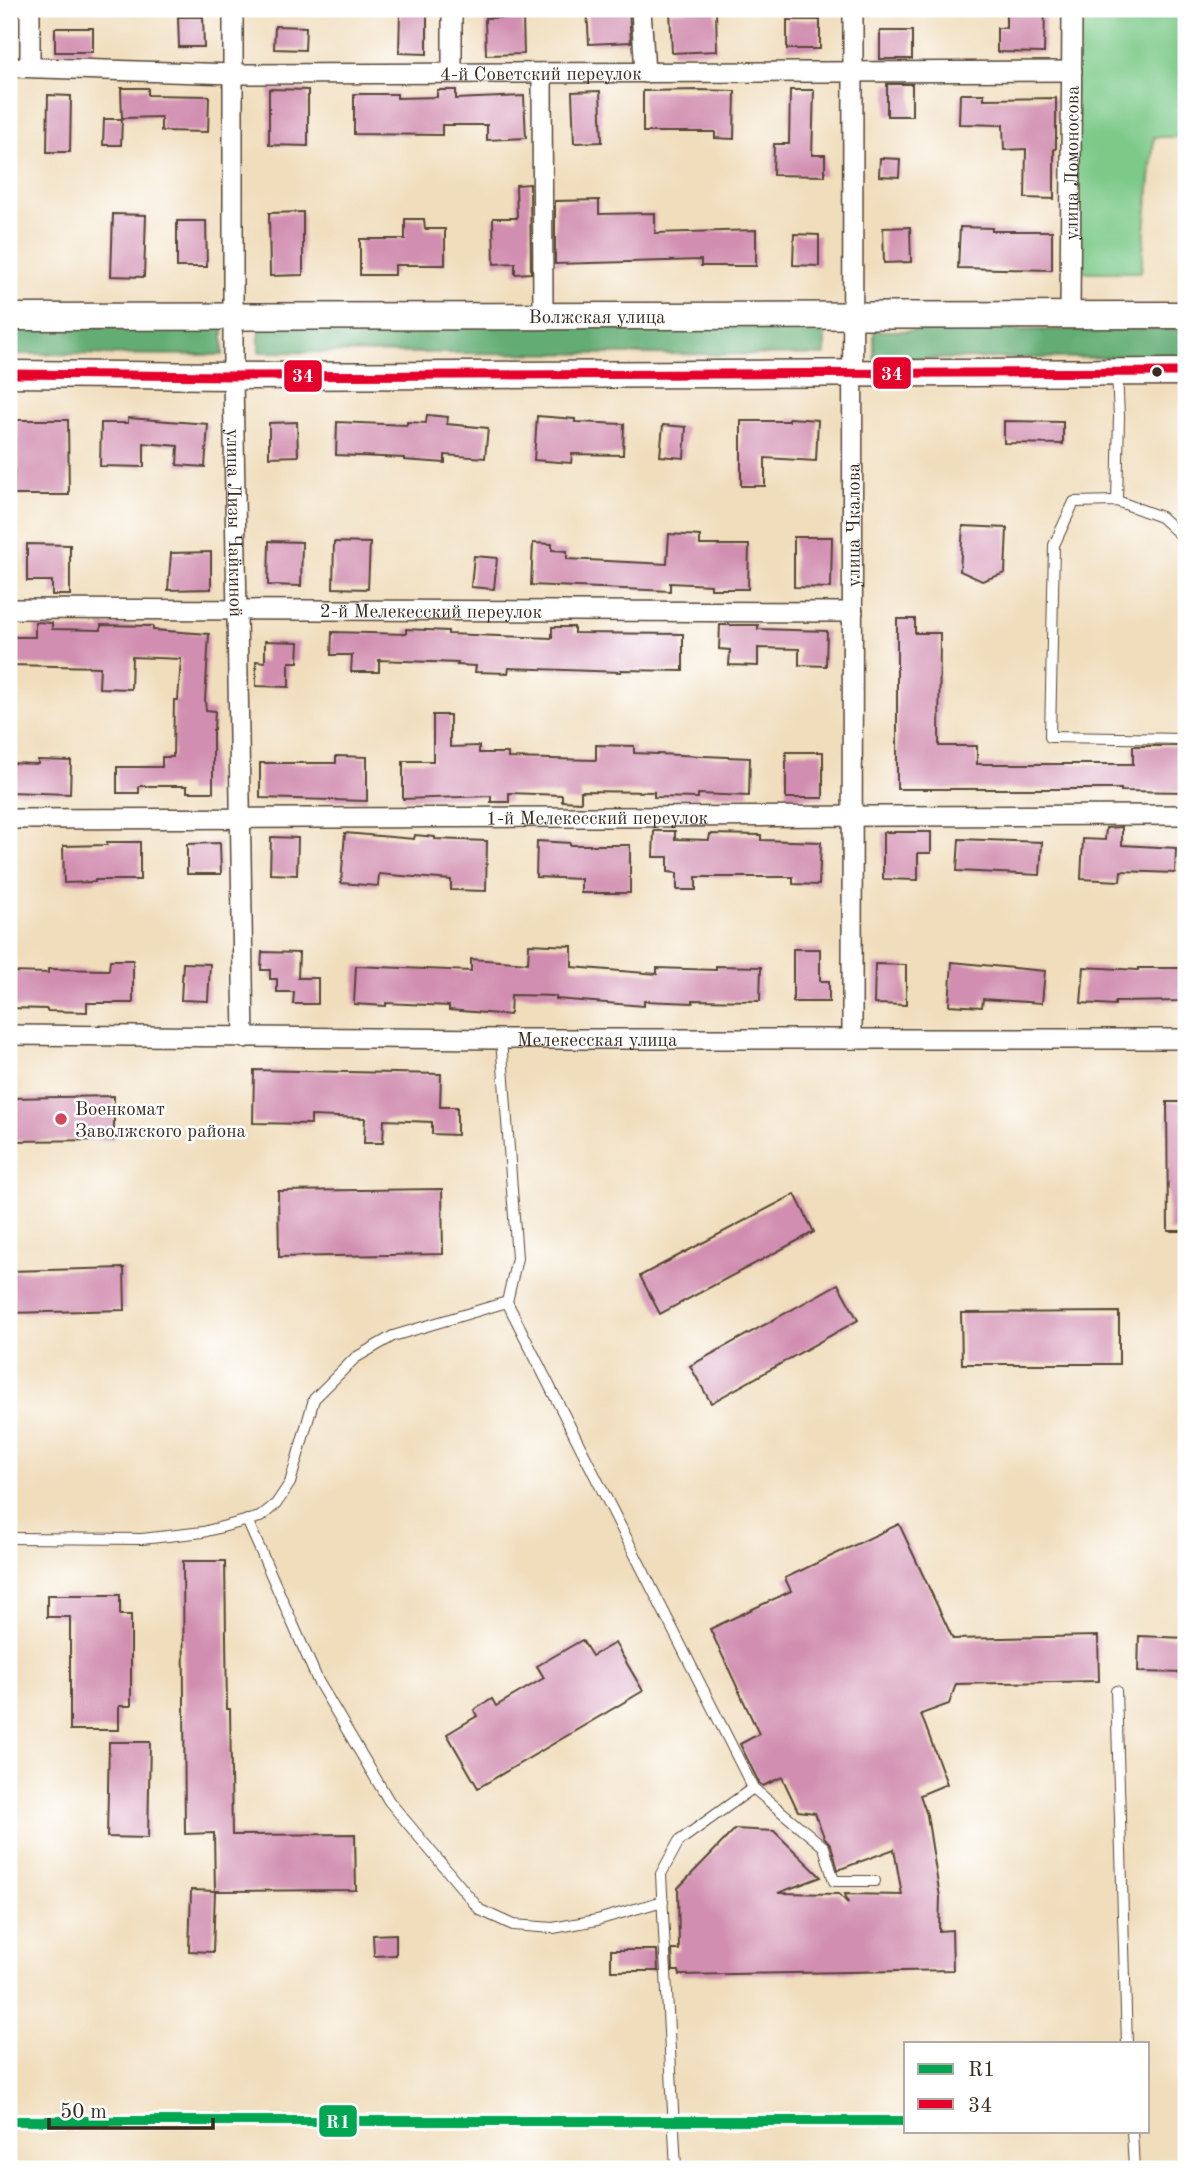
<svg xmlns="http://www.w3.org/2000/svg" width="1195" height="2178" font-family="'Old Standard TT',serif">
	<rect width="100%" height="100%" fill="#fff"/>
	<filter id="ink" filterUnits="userSpaceOnUse"><feTurbulence type="fractalNoise" baseFrequency=".0143" numOctaves="2"/><feDisplacementMap in="SourceGraphic" scale="14" xChannelSelector="R" yChannelSelector="G"/><feConvolveMatrix kernelMatrix="1 2 1 2 8 2 1 2 1" color-interpolation-filters="sRGB"/></filter>
	<filter id="wash" filterUnits="userSpaceOnUse"><feTurbulence type="fractalNoise" baseFrequency=".00686" numOctaves="4" result="noise"/><feDisplacementMap in="SourceGraphic" scale="28" xChannelSelector="R" yChannelSelector="G"/><feGaussianBlur stdDeviation="1.57" result="paint"/><feColorMatrix in="noise" values="0 0 0 0 0 0 0 0 0 0 0 0 0 0 0 0 0 1.4 0 .05"/><feComposite in="paint" operator="in"/></filter>
	<g filter="url(#wash)">
		<rect width="100%" height="100%" fill="#f0ddbc"/>
		<!-- green -->
		<polygon fill="#7bc988" stroke="#5b7a53" stroke-width="2" points="1074,9 1186,9 1186,137 1154,137 1141,272 1074,272"/>
		<!-- forest -->
		<g fill="#64ad74" stroke="#506c49" stroke-width="2">
			<polygon points="259,324 825,326 825,355 259,352"/>
			<polygon points="9,326 223,326 223,355 9,354"/>
			<polygon points="1186,329 1186,357 874,359 874,331"/>
		</g>
		<g id="blocks">
			<!-- building -->
			<g fill="#d18eb0">
				<polygon points="587,9 629,9 631,42 589,44"/>
				<polygon points="716,9 717,51 672,53 670,11"/>
				<polygon points="1006,9 1045,9 1044,53 997,52 997,28 1006,28"/>
				<polygon points="400,10 427,10 427,54 399,53"/>
				<polygon points="178,17 203,17 204,47 179,47"/>
				<polygon points="523,17 524,54 486,55 485,18"/>
				<rect x="787" y="20" width="33" height="29"/>
				<polygon points="275,26 306,27 305,50 274,49"/>
				<rect x="55" y="28" width="38" height="24"/>
				<rect x="880" y="31" width="32" height="28"/>
				<rect x="887" y="84" width="25" height="32"/>
				<polygon points="121,88 148,88 148,95 209,96 208,132 161,131 161,117 122,118"/>
				<polygon points="269,89 308,90 308,146 269,145"/>
				<polygon points="437,90 456,90 456,99 524,96 526,138 487,140 487,125 442,125 442,135 354,134 354,94 397,94 397,98 437,97"/>
				<polygon points="698,90 735,91 734,139 715,138 715,132 643,132 643,91"/>
				<polygon points="790,90 814,90 812,155 825,155 825,176 773,175 774,144 789,144"/>
				<polygon points="600,91 602,142 574,143 572,92"/>
				<polygon points="960,94 984,94 984,99 1056,98 1056,149 1054,149 1054,199 1025,198 1026,149 1004,150 1003,125 959,124"/>
				<polygon points="48,95 71,96 70,152 47,152"/>
				<polygon points="104,119 122,119 121,145 103,145"/>
				<polygon points="880,158 900,159 899,177 879,176"/>
				<polygon points="530,184 531,273 515,274 515,263 494,264 493,218 517,218 516,185"/>
				<polygon points="599,200 599,214 655,213 655,233 756,230 756,266 701,266 701,260 555,264 555,201"/>
				<polygon points="303,212 303,275 270,276 269,213"/>
				<polygon points="113,214 146,215 144,277 111,276"/>
				<polygon points="405,219 424,219 425,229 445,229 445,265 395,265 395,275 360,275 360,239 405,239"/>
				<polygon points="177,221 206,221 207,267 177,267"/>
				<polygon points="910,227 911,262 884,263 883,228"/>
				<polygon points="960,227 992,228 992,231 1052,231 1052,270 958,268"/>
				<polygon points="794,234 819,235 819,266 793,265"/>
				<polygon points="427,415 448,417 447,424 488,428 485,458 445,455 445,463 404,460 404,458 336,455 337,422 407,425 407,422 426,423"/>
				<polygon points="537,416 575,419 575,422 624,424 623,455 572,454 571,463 534,460"/>
				<polygon points="128,418 208,424 205,467 177,465 178,446 144,443 144,467 100,466 101,423 128,423"/>
				<polygon points="789,418 818,420 816,461 765,458 765,486 741,486 741,421 789,421"/>
				<polygon points="15,420 68,420 69,495 14,495"/>
				<polygon points="1004,421 1063,422 1063,444 1004,443"/>
				<polygon points="297,422 298,456 269,457 269,423"/>
				<polygon points="663,425 686,427 684,458 660,456"/>
				<polygon points="963,526 1007,528 1005,573 982,581 960,571"/>
				<polygon points="669,534 700,536 700,545 749,545 748,589 711,589 711,585 670,583 670,591 531,585 533,543 552,544 552,550 567,551 567,559 667,564"/>
				<polygon points="794,537 832,537 831,588 794,587"/>
				<polygon points="269,541 302,542 301,586 268,585"/>
				<polygon points="334,542 370,543 368,589 333,588"/>
				<polygon points="27,544 70,545 70,595 52,595 52,581 27,581"/>
				<polygon points="211,552 211,589 168,590 171,553"/>
				<polygon points="474,556 497,558 494,589 471,587"/>
				<polygon points="897,619 915,619 915,633 940,633 939,746 977,746 977,764 1133,764 1133,746 1186,746 1186,792 1121,791 1121,789 897,789"/>
				<polygon points="35,622 52,623 52,629 101,630 101,625 153,626 153,630 209,634 205,701 206,710 215,711 214,730 213,730 213,792 187,792 187,786 139,786 139,793 117,793 117,767 162,767 162,757 173,757 174,700 178,700 181,659 132,657 131,689 99,688 100,667 9,665 9,637 35,637"/>
				<polygon points="720,625 758,625 758,629 827,631 826,666 799,665 799,649 758,648 758,666 729,665 730,650 719,649"/>
				<polygon points="552,627 574,627 574,633 683,634 683,671 621,670 621,672 509,668 508,673 475,672 476,666 457,665 458,663 379,660 379,672 351,672 352,655 331,655 332,632 406,634 406,629 448,631 448,634 552,638"/>
				<polygon points="265,641 299,642 298,662 289,662 289,687 256,686 256,661 265,662"/>
				<polygon points="433,715 450,715 450,747 479,746 479,753 508,753 508,758 596,760 596,745 634,746 634,753 750,758 749,796 698,794 698,798 654,797 654,792 581,791 581,802 562,801 562,795 509,793 509,802 491,802 491,796 403,799 403,761 433,761"/>
				<rect x="786" y="752" width="37" height="46"/>
				<polygon points="336,756 367,757 367,801 260,798 260,763 336,763"/>
				<polygon points="38,760 71,761 70,794 9,792 9,763 38,764"/>
				<polygon points="1122,827 1122,845 1176,848 1175,873 1121,871 1120,881 1081,879 1083,839 1105,840 1106,828"/>
				<polygon points="654,831 675,831 675,839 709,840 710,834 761,835 761,840 821,842 819,885 793,884 793,877 696,877 696,890 677,890 677,873 668,872 668,857 653,857"/>
				<polygon points="883,832 931,832 931,853 918,853 918,880 883,879"/>
				<polygon points="345,833 414,839 415,835 435,837 435,839 487,841 486,891 451,890 451,880 379,874 378,886 341,883"/>
				<polygon points="271,837 298,838 297,875 270,874"/>
				<polygon points="959,839 1042,842 1040,875 957,871"/>
				<polygon points="537,841 570,843 570,845 630,845 630,893 581,893 581,879 536,877"/>
				<polygon points="107,842 140,842 140,880 95,880 95,882 64,883 63,846 107,845"/>
				<polygon points="220,843 221,874 187,874 187,844"/>
				<polygon points="529,944 572,946 572,967 657,974 657,968 716,970 716,966 761,967 760,1001 693,1000 693,1003 644,1001 644,1006 556,999 556,996 511,995 510,1015 449,1010 449,1006 386,1003 386,1006 354,1004 356,966 471,971 471,959 528,963"/>
				<polygon points="793,949 820,949 820,981 829,981 829,1002 793,1002"/>
				<polygon points="262,952 299,953 298,978 318,978 318,1004 293,1004 294,992 277,992 277,979 270,979 270,970 261,970"/>
				<polygon points="110,960 133,960 133,1003 87,1003 87,1012 47,1011 47,1009 9,1008 9,972 48,973 48,969 109,970"/>
				<polygon points="952,962 1045,971 1042,1003 983,999 982,1007 949,1005"/>
				<polygon points="183,963 210,964 208,1001 181,1000"/>
				<polygon points="875,964 906,965 906,1005 874,1004"/>
				<polygon points="1084,967 1138,970 1138,968 1185,968 1186,1001 1115,1002 1115,1005 1081,1003"/>
				<polygon points="254,1070 441,1074 440,1107 457,1107 457,1135 432,1134 432,1122 384,1120 383,1143 364,1143 365,1118 311,1116 311,1124 253,1123"/>
				<polygon points="114,1096 114,1140 9,1141 9,1098"/>
				<polygon points="1167,1102 1186,1102 1186,1231 1168,1231"/>
				<polygon points="442,1189 443,1254 279,1257 278,1191"/>
				<polygon points="795,1194 814,1232 660,1314 640,1276"/>
				<polygon points="124,1268 125,1310 9,1313 9,1271"/>
				<polygon points="838,1284 858,1320 711,1403 690,1366"/>
				<polygon points="1119,1312 1119,1364 962,1364 961,1313"/>
				<polygon points="899,1524 953,1639 1098,1636 1099,1681 956,1684 949,1704 921,1714 947,1784 920,1795 927,1815 940,1897 939,1931 952,1930 953,1970 680,1975 679,1971 673,1971 672,1950 679,1950 678,1888 735,1829 774,1831 821,1877 778,1893 839,1894 848,1903 845,1894 902,1895 894,1849 838,1870 831,1845 824,1837 815,1813 798,1811 782,1777 763,1786 759,1783 740,1744 759,1734 710,1629 791,1591 785,1578"/>
				<polygon points="183,1561 225,1561 227,1709 230,1709 232,1835 355,1834 356,1890 215,1891 214,1833 185,1834"/>
				<polygon points="47,1595 120,1595 120,1615 131,1615 131,1706 119,1706 119,1730 70,1730 70,1617 47,1617"/>
				<polygon points="1139,1636 1186,1638 1186,1673 1138,1672"/>
				<polygon points="582,1640 592,1656 615,1643 643,1691 478,1788 447,1734 477,1716 474,1710 492,1699 496,1706 544,1678 537,1666"/>
				<polygon points="109,1742 150,1742 148,1838 107,1837"/>
				<polygon points="191,1890 215,1891 213,1952 189,1951"/>
				<polygon points="396,1934 396,1955 374,1956 373,1935"/>
				<polygon points="611,1950 657,1950 658,1971 611,1971"/>
			</g>
		</g>
	</g>
	<g filter="url(#ink)">
		<use href="#blocks" fill-opacity="0" stroke="#564536" stroke-width="2"/>
		<g fill="none" stroke-linecap="round" stroke-linejoin="round">
			<!-- service casing -->
			<g stroke="#564536" stroke-width="12">
				<g id="service">
					<polyline points="1117,501 1119,417 1117,373"/>
					<polyline points="1186,540 1161,517 1117,501 1074,502 1054,545 1050,737 1186,739"/>
					<polyline points="507,1302 753,1788 824,1847 834,1881 875,1881"/>
					<polyline points="247,1520 318,1681 389,1801 480,1910 513,1925 553,1928 597,1920 663,1901"/>
					<polyline points="9,1538 142,1539 203,1532 260,1517 276,1504 290,1483 314,1399 355,1358 393,1336 507,1302 517,1258 501,1039"/>
					<polyline points="1116,1691 1127,2043"/>
					<polyline points="1132,2131 1134,2169"/>
					<polyline points="676,2169 661,1874 679,1841 753,1788"/>
				</g>
			</g>
			<!-- minor casing -->
			<g stroke="#564536" stroke-width="22">
				<g id="minor">
					<polyline points="30,9 30,67"/>
					<path id="s1" d="M233 9V376L244 1038"/>
					<polyline points="641,9 645,73"/>
					<path id="s2" d="M9 67 233 74 1072 71"/>
					<polyline points="452,73 452,9"/>
					<polyline points="542,73 543,316"/>
					<path id="s3" d="M1070 315 1072 9"/>
					<path id="s4" d="M9 609 853 612"/>
					<path id="s5" d="M9 819 1186 815"/>
					<path id="s6" d="M9 1035 501 1039H1186"/>
					<path id="s7" d="M852 1039 853 9"/>
				</g>
			</g>
			<!-- secondary casing -->
			<g stroke="#564536" stroke-width="29">
				<g id="secondary">
					<path id="s8" d="M9 317 1186 315"/>
					<polyline points="9,374 233,376 1186,372"/>
				</g>
			</g>
			<!-- service -->
			<use href="#service" stroke="#fff" stroke-width="10"/>
			<!-- minor -->
			<use href="#minor" stroke="#fff" stroke-width="19"/>
			<!-- secondary -->
			<use href="#secondary" stroke="#fff" stroke-width="26"/>
			<!-- bus-1 casing -->
			<g stroke="#fff" stroke-width="14">
				<polyline id="bus-1" points="9,374 233,376 1186,372"/>
			</g>
			<!-- bus-1 -->
			<use href="#bus-1" stroke="#e4002b" stroke-width="9"/>
			<!-- rail-1 casing -->
			<g stroke="#fff" stroke-width="16">
				<polyline id="rail-1" points="9,2121 906,2121"/>
			</g>
			<!-- rail-1 -->
			<use href="#rail-1" stroke="#00a651" stroke-width="10"/>
		</g>
	</g>
	<!-- markers -->
	<circle fill="#3b2a1e" stroke="#fff" stroke-width="2.5" cx="1157" cy="372" r="6"/>
	<circle fill="#d1495b" stroke="#fff" stroke-width="2.5" cx="61" cy="1119" r="7"/>
	<g text-anchor="middle" stroke-width="5" stroke-linejoin="round" paint-order="stroke">
		<!-- street labels -->
		<g font-size="19" fill="#3b2a1e" stroke="#fff">
			<text dy="7" stroke="none"><textPath href="#s2" startOffset="532">4-й Советский переулок</textPath></text>
			<text dy="7" stroke="none"><textPath href="#s3" startOffset="152">улица Ломоносова</textPath></text>
			<text dy="7" stroke="none"><textPath href="#s8" startOffset="588">Волжская улица</textPath></text>
			<text dy="7" stroke="none"><textPath href="#s1" startOffset="514">улица Лизы Чайкиной</textPath></text>
			<text dy="7" stroke="none"><textPath href="#s7" startOffset="514">улица Чкалова</textPath></text>
			<text dy="7" stroke="none"><textPath href="#s4" startOffset="422">2-й Мелекесский переулок</textPath></text>
			<text dy="7" stroke="none"><textPath href="#s5" startOffset="588">1-й Мелекесский переулок</textPath></text>
			<text dy="7" stroke="none"><textPath href="#s6" startOffset="588">Мелекесская улица</textPath></text>
		</g>
		<!-- poi labels -->
		<g font-size="19" fill="#3b2a1e" stroke="#fff" text-anchor="start">
			<text x="75" y="1115">Военкомат<tspan x="75" dy="22">Заволжского района</tspan></text>
		</g>
	</g>
	<g stroke="#fff" stroke-width="2.5">
		<rect x="872" y="356" width="40" height="34" rx="7" fill="#e4002b"/>
		<rect x="283" y="359" width="40" height="34" rx="7" fill="#e4002b"/>
		<rect x="318" y="2104" width="40" height="34" rx="7" fill="#00a651"/>
	</g>
	<g font-size="19" text-anchor="middle" font-weight="bold" fill="#fff">
		<text x="892" y="380">34</text>
		<text x="303" y="382">34</text>
		<text x="338" y="2128">R1</text>
	</g>
	<!-- margin -->
	<rect width="1195" height="2178" fill="none" stroke="#fff" stroke-width="35"/>
	<!-- legend -->
	<rect x="904" y="2042" width="245" height="91" fill="#ffffff" stroke="#b1aaa5" stroke-width="2"/>
	<rect x="918" y="2064" width="35" height="10" fill="#00a651" stroke="#b1aaa5" stroke-width="2"/>
	<text x="968" y="2076" font-size="21" fill="#3b2a1e">R1</text>
	<rect x="918" y="2099" width="35" height="10" fill="#e4002b" stroke="#b1aaa5" stroke-width="2"/>
	<text x="968" y="2112" font-size="21" fill="#3b2a1e">34</text>
	<!-- scale -->
	<path d="M49 2118v10h164v-10" fill="none" stroke="#3b2a1e" stroke-width="3.5"/>
	<text x="60" y="2118" font-size="21" fill="#3b2a1e" stroke="#ffffff" stroke-width="5" paint-order="stroke">50 m</text>
</svg>
